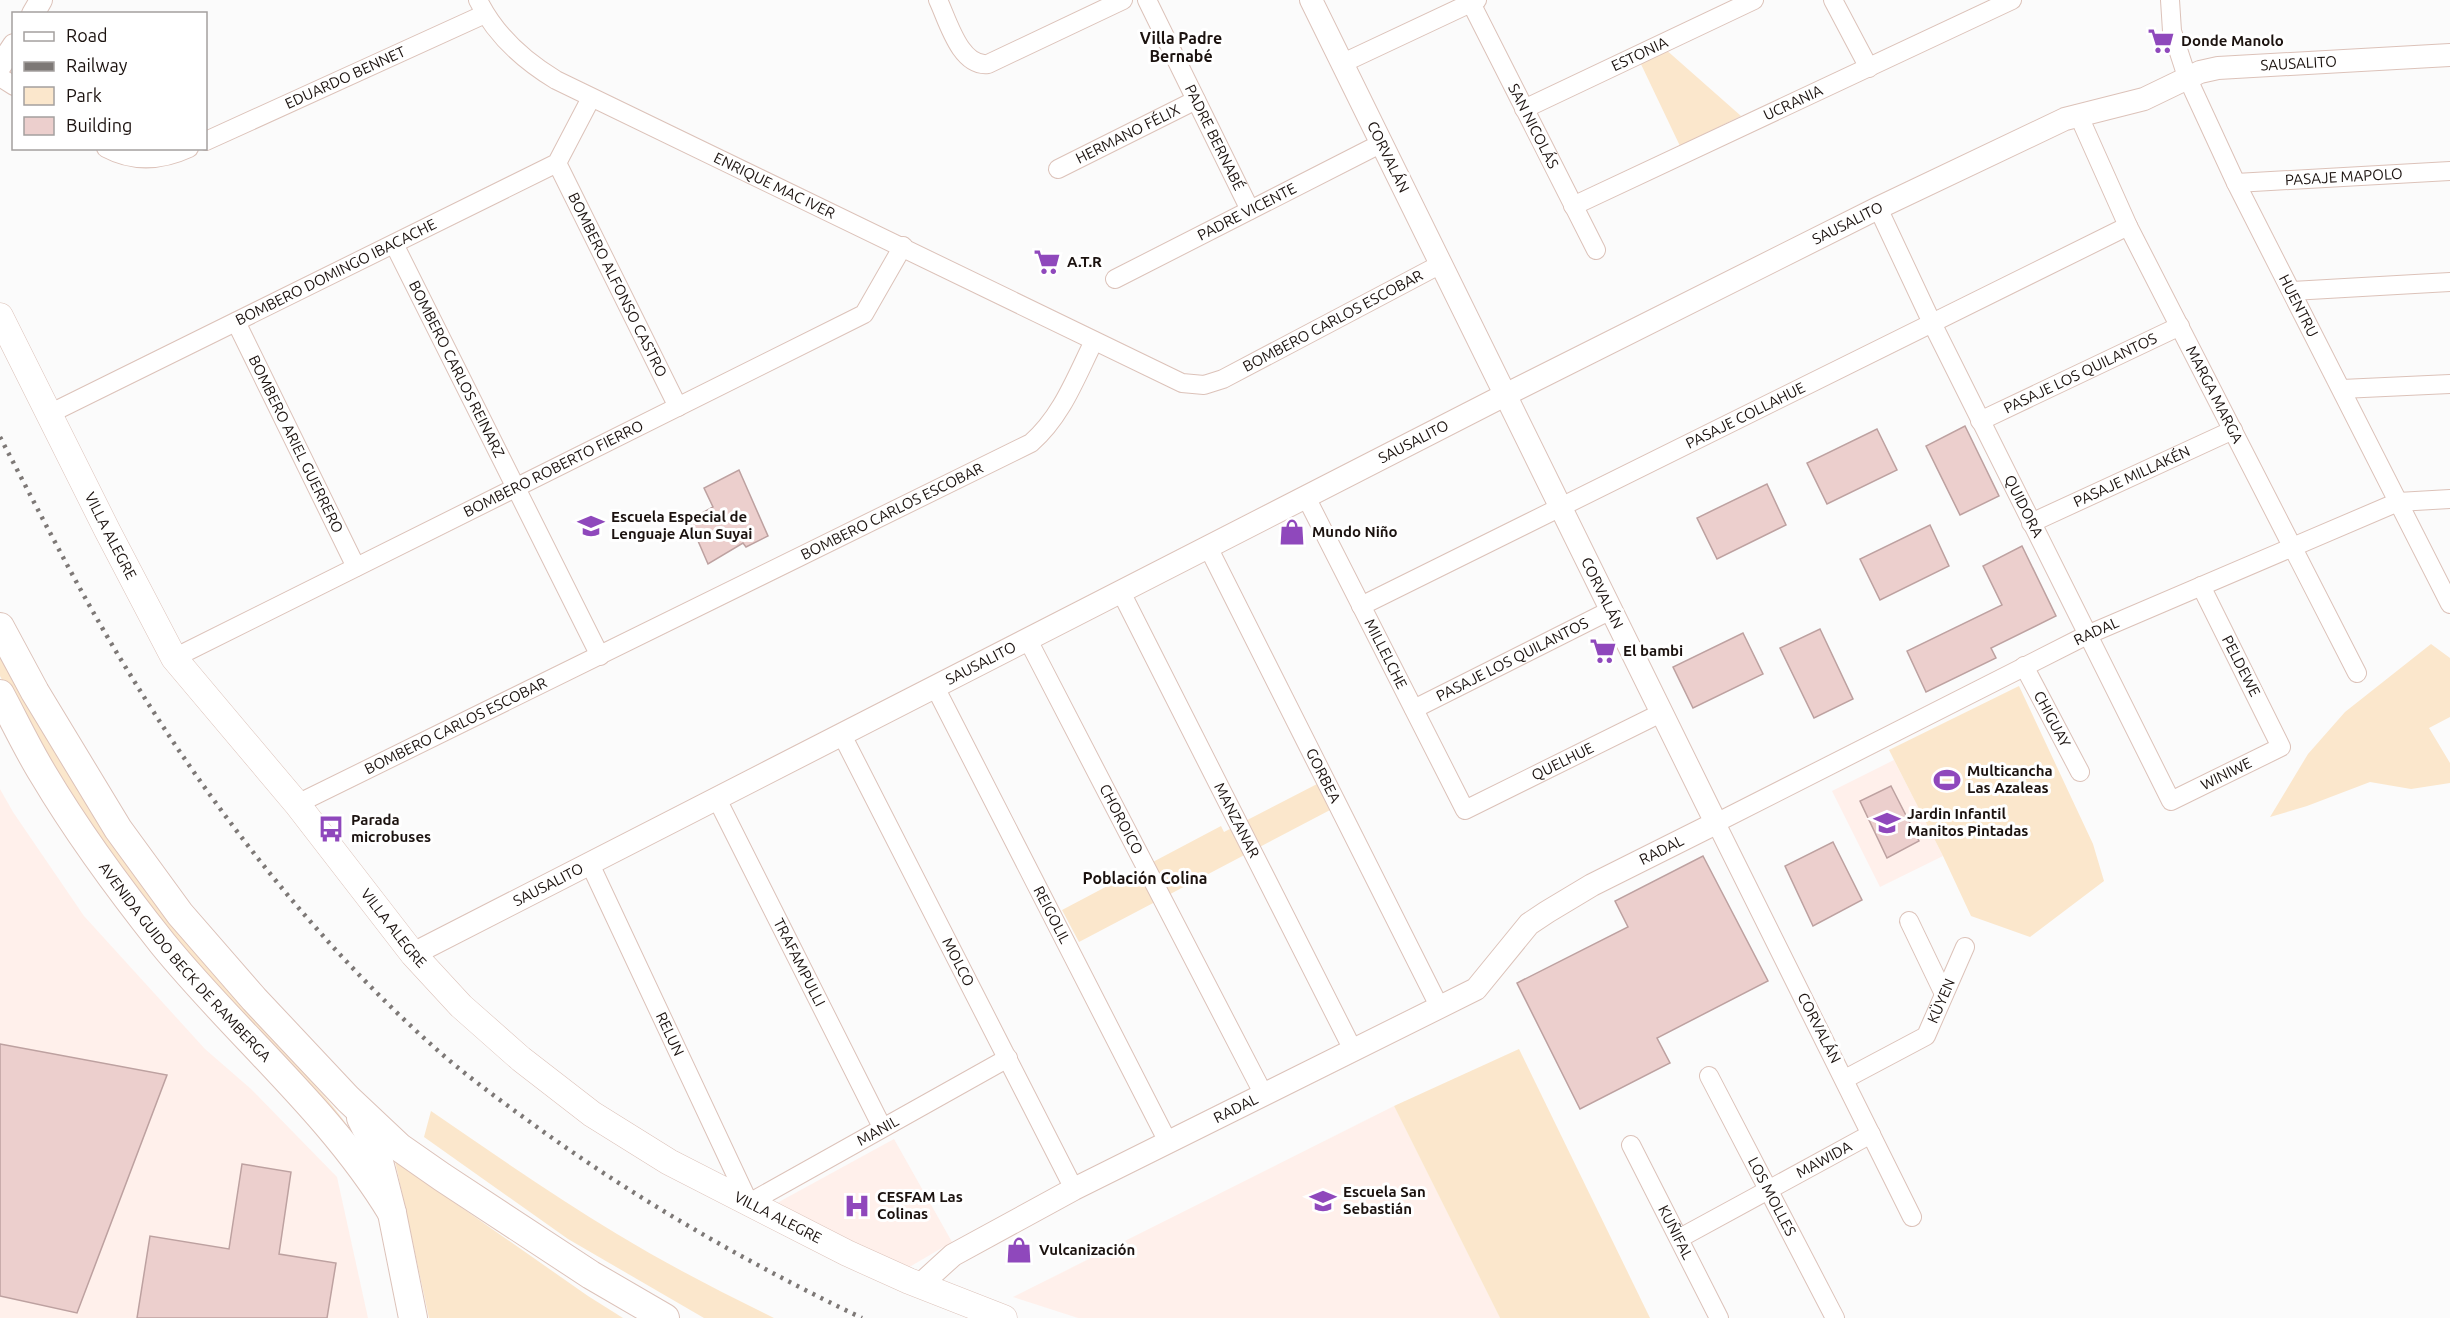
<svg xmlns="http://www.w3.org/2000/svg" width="2450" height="1318" font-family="Ubuntu,sans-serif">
	<rect width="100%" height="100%" fill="#fbfbfb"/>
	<!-- built -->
	<g fill="#fff0eb">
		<polygon points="1894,760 1943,856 1880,887 1832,791"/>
		<polygon points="0,789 13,812 84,916 205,1049 251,1089 337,1177 368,1318 0,1318"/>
		<polygon points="1394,1106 1500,1318 1078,1318 1013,1297"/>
		<polygon points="894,1139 952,1242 906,1269 777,1203"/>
	</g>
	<!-- green -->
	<g fill="#fbe7cc">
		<polygon points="1664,48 1741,116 1680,146 1639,60"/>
		<polygon points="2431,644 2450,658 2450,717 2429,728 2450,763 2450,783 2411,789 2370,782 2307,806 2270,817 2308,754 2345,712"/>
		<path d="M0 655C59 766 127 872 208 968 232 996 256 1023 281 1049 316 1087 354 1123 372 1172L119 871 21 715 0 676Z"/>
		<polygon points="2019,686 2093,844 2104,881 2030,937 1971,916 1943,856 1889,750"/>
		<polygon points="1319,783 1332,809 1079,942 1062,910 1221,826 1224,832"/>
		<polygon points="1519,1049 1650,1318 1500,1318 1394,1106"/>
		<path d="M431 1111C492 1153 553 1195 617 1234 668 1265 721 1292 774 1318H704L568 1239 424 1137Z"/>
		<polygon points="395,1161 588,1296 623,1318 429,1318"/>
	</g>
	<!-- building -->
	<g fill="#eccfcd" stroke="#bda1a0" stroke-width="1.5">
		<polygon points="1965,426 1999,496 1960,515 1926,446"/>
		<polygon points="1877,429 1897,470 1827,504 1807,463"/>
		<polygon points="739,470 768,536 746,547 743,543 708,564 689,520 713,507 704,488"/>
		<polygon points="1767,484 1786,525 1717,559 1697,518"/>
		<polygon points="1930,525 1949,566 1880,600 1860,559"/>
		<polygon points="2022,546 2056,616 1991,648 1996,658 1926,692 1907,651 2002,605 1983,566"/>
		<polygon points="1820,629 1853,699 1814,718 1780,648"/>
		<polygon points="1743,633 1763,674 1693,708 1673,667"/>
		<polygon points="1891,786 1919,841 1887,858 1860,801"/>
		<polygon points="1833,842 1862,900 1813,926 1785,866"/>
		<polygon points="1703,856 1768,981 1657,1038 1670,1063 1580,1109 1517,983 1628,927 1615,901"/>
		<polygon points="0,1044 167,1075 77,1313 0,1296"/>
		<polygon points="242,1164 291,1172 279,1254 336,1263 327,1318 137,1318 150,1236 229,1249"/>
	</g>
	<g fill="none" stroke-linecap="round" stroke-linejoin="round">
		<!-- minor casing -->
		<g stroke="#dcc2b9" stroke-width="20">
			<g id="minor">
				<path id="s1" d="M478 0C495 35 523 60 556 80L1182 383 1204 385 1223 379 1441 264"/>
				<path d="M938 0C948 21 960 67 988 64L1123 0"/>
				<path id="s2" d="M1147 0 1250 210"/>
				<polyline points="1833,0 1869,68"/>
				<path id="s3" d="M2170 0 2172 31 2187 77 2236 183 2450 604"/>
				<path id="s4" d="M1471 3 1596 250"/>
				<polyline points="1343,63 1477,0"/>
				<polyline points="0,77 14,86"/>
				<path id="s5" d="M1524 109 1754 0"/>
				<path id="s6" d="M2078 114 2128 226 2357 673"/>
				<path id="s7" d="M206 141 485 14"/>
				<path d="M106 148C134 163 161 161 189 148"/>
				<path id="s8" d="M557 163 678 407"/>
				<path id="s9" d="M1058 169 1196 100"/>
				<path id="s10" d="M2236 183 2450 171"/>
				<path id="s11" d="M1573 206 2012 0"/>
				<path id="s12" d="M1878 208 1932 323 2171 801 2281 747 2201 586"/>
				<path id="s13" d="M394 244 600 656"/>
				<path id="s14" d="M1115 279 1380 144"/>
				<polyline points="2292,291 2450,282"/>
				<path id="s15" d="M236 322 356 567"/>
				<polyline points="2342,389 2450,384"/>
				<path id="s16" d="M49 414 557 163 591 98"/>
				<path id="s17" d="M1980 421 2180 326"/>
				<path id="s18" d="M1306 497 1465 810 1661 713"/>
				<path id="s19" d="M2031 523 2233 430"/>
				<path id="s20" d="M1208 547 1439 1006"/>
				<path id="s21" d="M1121 592 1353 1050"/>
				<path id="s22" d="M1361 606 2128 226"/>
				<path id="s23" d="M1028 640 1264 1095"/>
				<path id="s24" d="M174 658 850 321 864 314 903 246"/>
				<path id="s25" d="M2024 666 2080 772"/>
				<path id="s26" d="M935 687 1168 1142"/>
				<path id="s27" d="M1414 709 1611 610"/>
				<path id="s28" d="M842 735 1074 1189"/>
				<path id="s29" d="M717 799 882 1127"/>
				<path id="s30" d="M297 804 1031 443C1062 416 1076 377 1094 341"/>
				<path id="s31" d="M590 864 749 1203 1008 1058"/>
				<polyline points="1909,921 1944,994"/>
				<path id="s32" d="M1709 1076 1835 1318"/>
				<path id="s33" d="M1845 1079 1926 1036 1965 947"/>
				<path id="s34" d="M1631 1145 1719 1318"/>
				<path id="s35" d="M1912 1217 1716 823 2087 635 2398 502 2450 499"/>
				<path id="s36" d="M1680 1238 1871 1134"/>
			</g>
		</g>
		<!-- tertiary casing -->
		<g stroke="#dcc2b9" stroke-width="24">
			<g id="tertiary">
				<polyline points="33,14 41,0"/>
				<polyline points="0,66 14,45"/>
				<path id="s37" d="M413 954 1505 395 1878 208 2065 119 2144 99 2200 72 2218 68 2450 55"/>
				<path id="s38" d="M920 1285 953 1255 1074 1189 1476 989 1529 924 1547 912 1592 885 1716 823 1311 0"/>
			</g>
		</g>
		<!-- secondary casing -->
		<g stroke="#dcc2b9" stroke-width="27">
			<g id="secondary">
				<path id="s39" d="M0 316 107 530 174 658 297 804 413 954 461 1006 521 1059 592 1114 669 1162 847 1253 909 1281 1004 1318"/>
			</g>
		</g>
		<!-- primary casing -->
		<g stroke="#dcc2b9" stroke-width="30">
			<g id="primary">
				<polyline points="0,627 35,692 118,829 180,914 254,999 348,1099 399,1147 442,1177 591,1275 665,1318"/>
				<path id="s40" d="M0 694C14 720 27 748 43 774 78 833 120 890 163 944 237 1035 331 1112 392 1213"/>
				<polyline points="361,1118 375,1146 392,1213 413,1318"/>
			</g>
		</g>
		<!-- minor -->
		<use href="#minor" stroke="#fff" stroke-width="18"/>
		<!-- tertiary -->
		<use href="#tertiary" stroke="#fff" stroke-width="22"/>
		<!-- secondary -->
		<use href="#secondary" stroke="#fff" stroke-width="26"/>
		<!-- primary -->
		<use href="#primary" stroke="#fff" stroke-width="28"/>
		<!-- rail -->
		<path stroke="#7d7876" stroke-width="4.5" stroke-dasharray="3 6" stroke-linecap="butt" d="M0 437C42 517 83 599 131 676 213 810 317 943 435 1048 464 1074 497 1098 530 1122 634 1198 745 1262 862 1318"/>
	</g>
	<!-- icons -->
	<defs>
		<g id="supermarket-bare" transform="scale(2.07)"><path d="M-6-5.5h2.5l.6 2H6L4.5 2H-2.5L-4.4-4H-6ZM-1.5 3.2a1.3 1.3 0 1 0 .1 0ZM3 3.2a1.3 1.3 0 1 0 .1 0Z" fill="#8f48bc" stroke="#fff" stroke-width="2.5" paint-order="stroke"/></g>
		<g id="school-bare" transform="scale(2.07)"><path d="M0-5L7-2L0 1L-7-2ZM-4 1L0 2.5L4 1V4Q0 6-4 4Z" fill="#8f48bc" stroke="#fff" stroke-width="2.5" paint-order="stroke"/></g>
		<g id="shop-bare" transform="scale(2.07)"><path d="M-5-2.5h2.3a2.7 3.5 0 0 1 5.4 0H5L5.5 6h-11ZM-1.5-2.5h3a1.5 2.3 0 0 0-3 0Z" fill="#8f48bc" stroke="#fff" stroke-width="2.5" paint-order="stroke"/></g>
		<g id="stadium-bare" transform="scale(2.07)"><path d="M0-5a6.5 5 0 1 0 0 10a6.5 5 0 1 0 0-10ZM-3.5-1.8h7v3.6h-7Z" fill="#8f48bc" stroke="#fff" stroke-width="2.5" paint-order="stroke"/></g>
		<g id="bus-bare" transform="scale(2.07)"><path d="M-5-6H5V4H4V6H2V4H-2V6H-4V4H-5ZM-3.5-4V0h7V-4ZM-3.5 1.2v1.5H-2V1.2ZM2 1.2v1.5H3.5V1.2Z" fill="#8f48bc" stroke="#fff" stroke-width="2.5" paint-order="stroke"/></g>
		<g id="hospital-bare" transform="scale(2.07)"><path d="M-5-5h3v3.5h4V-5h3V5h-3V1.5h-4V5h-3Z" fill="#8f48bc" stroke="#fff" stroke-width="2.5" paint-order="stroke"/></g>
	</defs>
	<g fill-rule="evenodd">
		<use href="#supermarket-bare" x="2161" y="41"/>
		<use href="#supermarket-bare" x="1047" y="262"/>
		<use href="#school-bare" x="591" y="526"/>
		<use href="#shop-bare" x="1292" y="532"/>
		<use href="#supermarket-bare" x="1603" y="651"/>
		<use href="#stadium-bare" x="1947" y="780"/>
		<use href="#school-bare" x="1887" y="823"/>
		<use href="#bus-bare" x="331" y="829"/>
		<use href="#school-bare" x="1323" y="1201"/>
		<use href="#hospital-bare" x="857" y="1206"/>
		<use href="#shop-bare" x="1019" y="1250"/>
	</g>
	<g text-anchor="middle" stroke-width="6" stroke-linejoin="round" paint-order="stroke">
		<!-- poi labels -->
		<g font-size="15" font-weight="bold" fill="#1b120f" stroke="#fff" text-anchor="start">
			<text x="2181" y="46">Donde Manolo</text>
			<text x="1067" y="267">A.T.R</text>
			<text x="611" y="522">Escuela Especial de<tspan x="611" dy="17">Lenguaje Alun Suyai</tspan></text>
			<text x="1312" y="537">Mundo Niño</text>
			<text x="1623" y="656">El bambi</text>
			<text x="1967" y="776">Multicancha<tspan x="1967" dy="17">Las Azaleas</tspan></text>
			<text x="1907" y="819">Jardin Infantil<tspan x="1907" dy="17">Manitos Pintadas</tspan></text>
			<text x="351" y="825">Parada<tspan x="351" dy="17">microbuses</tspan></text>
			<text x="1343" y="1197">Escuela San<tspan x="1343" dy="17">Sebastián</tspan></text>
			<text x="877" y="1202">CESFAM Las<tspan x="877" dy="17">Colinas</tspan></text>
			<text x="1039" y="1255">Vulcanización</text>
		</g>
		<!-- street labels -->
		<g font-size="15" fill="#1b120f" stroke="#fff">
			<text dy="5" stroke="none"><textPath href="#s5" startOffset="128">ESTONIA</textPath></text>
			<text dy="5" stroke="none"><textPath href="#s37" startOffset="2094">SAUSALITO</textPath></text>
			<text dy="5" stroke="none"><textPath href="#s7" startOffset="153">EDUARDO BENNET</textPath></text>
			<text dy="5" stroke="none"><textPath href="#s11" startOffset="243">UCRANIA</textPath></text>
			<text dy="5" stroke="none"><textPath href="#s4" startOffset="138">SAN NICOLÁS</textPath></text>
			<text dy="5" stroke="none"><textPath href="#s9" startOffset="78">HERMANO FÉLIX</textPath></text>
			<text dy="5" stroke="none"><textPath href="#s2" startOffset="153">PADRE BERNABÉ</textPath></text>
			<text transform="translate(1388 157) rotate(64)" y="5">CORVALÁN</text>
			<text dy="5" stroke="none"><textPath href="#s10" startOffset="108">PASAJE MAPOLO</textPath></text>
			<text dy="5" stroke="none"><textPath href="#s1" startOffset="356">ENRIQUE MAC IVER</textPath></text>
			<text dy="5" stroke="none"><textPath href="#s14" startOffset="148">PADRE VICENTE</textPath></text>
			<text dy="5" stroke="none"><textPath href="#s37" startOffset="1610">SAUSALITO</textPath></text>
			<text dy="5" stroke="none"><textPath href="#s16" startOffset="320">BOMBERO DOMINGO IBACACHE</textPath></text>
			<text dy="5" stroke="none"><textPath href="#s8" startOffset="136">BOMBERO ALFONSO CASTRO</textPath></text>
			<text dy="5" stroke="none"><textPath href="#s3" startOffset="334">HUENTRU</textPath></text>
			<text dy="5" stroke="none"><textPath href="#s1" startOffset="975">BOMBERO CARLOS ESCOBAR</textPath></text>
			<text dy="5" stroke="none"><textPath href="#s13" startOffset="140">BOMBERO CARLOS REINARZ</textPath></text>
			<text dy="5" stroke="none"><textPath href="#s17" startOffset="111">PASAJE LOS QUILANTOS</textPath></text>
			<text dy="5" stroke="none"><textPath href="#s6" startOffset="312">MARGA MARGA</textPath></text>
			<text dy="5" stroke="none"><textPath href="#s22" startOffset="429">PASAJE COLLAHUE</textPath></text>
			<text dy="5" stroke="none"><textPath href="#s37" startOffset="1124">SAUSALITO</textPath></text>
			<text dy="5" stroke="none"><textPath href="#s15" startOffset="136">BOMBERO ARIEL GUERRERO</textPath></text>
			<text dy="5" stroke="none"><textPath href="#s24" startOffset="424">BOMBERO ROBERTO FIERRO</textPath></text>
			<text dy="5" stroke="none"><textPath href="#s19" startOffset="111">PASAJE MILLAKÉN</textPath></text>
			<text dy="5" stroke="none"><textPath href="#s12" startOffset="332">QUIDORA</textPath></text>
			<text dy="5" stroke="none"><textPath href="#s30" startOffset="663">BOMBERO CARLOS ESCOBAR</textPath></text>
			<text dy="5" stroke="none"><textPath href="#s39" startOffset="246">VILLA ALEGRE</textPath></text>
			<text transform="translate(1602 593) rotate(64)" y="5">CORVALÁN</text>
			<text dy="5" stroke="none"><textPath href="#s35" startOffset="866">RADAL</textPath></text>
			<text dy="5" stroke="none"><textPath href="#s18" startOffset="176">MILLELCHE</textPath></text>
			<text dy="5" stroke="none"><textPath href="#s27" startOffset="110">PASAJE LOS QUILANTOS</textPath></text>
			<text dy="5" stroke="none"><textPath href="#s37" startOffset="638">SAUSALITO</textPath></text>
			<text transform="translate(2241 666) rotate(63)" y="5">PELDEWE</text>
			<text dy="5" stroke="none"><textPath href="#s25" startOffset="60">CHIGUAY</textPath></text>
			<text dy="5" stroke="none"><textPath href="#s30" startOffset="177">BOMBERO CARLOS ESCOBAR</textPath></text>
			<text dy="5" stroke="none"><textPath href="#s18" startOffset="460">QUELHUE</textPath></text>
			<text dy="5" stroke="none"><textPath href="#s12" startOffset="723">WINIWE</textPath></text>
			<text dy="5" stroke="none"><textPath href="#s20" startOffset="256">GORBEA</textPath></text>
			<text dy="5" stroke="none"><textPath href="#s23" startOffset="202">CHOROICO</textPath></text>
			<text dy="5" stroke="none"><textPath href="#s21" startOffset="256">MANZANAR</textPath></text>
			<text dy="5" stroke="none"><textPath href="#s38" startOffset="867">RADAL</textPath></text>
			<text dy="5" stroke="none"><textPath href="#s37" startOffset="152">SAUSALITO</textPath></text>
			<text dy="5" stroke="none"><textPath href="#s26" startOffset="256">REIGOLIL</textPath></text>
			<text dy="5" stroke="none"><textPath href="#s39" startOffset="732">VILLA ALEGRE</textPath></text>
			<text dy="5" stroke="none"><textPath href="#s40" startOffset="327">AVENIDA GUIDO BECK DE RAMBERGA</textPath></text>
			<text dy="5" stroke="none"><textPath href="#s28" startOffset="255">MOLCO</textPath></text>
			<text dy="5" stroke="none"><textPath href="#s29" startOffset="183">TRAFAMPULLI</textPath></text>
			<text dy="5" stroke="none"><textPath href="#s33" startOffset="130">KÜYEN</textPath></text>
			<text transform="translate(1819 1028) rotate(63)" y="5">CORVALÁN</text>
			<text dy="5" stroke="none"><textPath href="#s31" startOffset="188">RELUN</textPath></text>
			<text dy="5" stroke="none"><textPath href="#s38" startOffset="363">RADAL</textPath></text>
			<text dy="5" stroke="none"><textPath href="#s31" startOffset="522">MANIL</textPath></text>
			<text dy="5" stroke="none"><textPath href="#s36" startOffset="164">MAWIDA</textPath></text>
			<text dy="5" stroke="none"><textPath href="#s32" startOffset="136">LOS MOLLES</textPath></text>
			<text dy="5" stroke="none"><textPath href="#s39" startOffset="1218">VILLA ALEGRE</textPath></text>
			<text dy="5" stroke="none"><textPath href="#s34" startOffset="98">KUÑIFAL</textPath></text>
		</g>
		<!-- neighbourhood labels -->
		<g font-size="16" font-weight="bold" fill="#1b120f" stroke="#fff">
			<text x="1181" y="44">Villa Padre<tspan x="1181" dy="18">Bernabé</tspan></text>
			<text x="1145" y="884">Población Colina</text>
		</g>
	</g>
	<!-- legend -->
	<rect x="12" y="12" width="195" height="138" fill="#ffffff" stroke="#a4a09f" stroke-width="1.5"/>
	<rect x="24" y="32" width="30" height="9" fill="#ffffff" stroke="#a4a09f" stroke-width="1.5"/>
	<text x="66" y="42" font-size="18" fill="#1b120f">Road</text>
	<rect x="24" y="62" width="30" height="9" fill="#7d7876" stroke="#a4a09f" stroke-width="1.5"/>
	<text x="66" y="72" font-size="18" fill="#1b120f">Railway</text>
	<rect x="24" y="87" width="30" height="18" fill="#fbe7cc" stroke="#a4a09f" stroke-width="1.5"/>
	<text x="66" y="102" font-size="18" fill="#1b120f">Park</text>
	<rect x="24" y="117" width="30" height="18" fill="#eccfcd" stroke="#a4a09f" stroke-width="1.5"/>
	<text x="66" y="132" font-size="18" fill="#1b120f">Building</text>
</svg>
